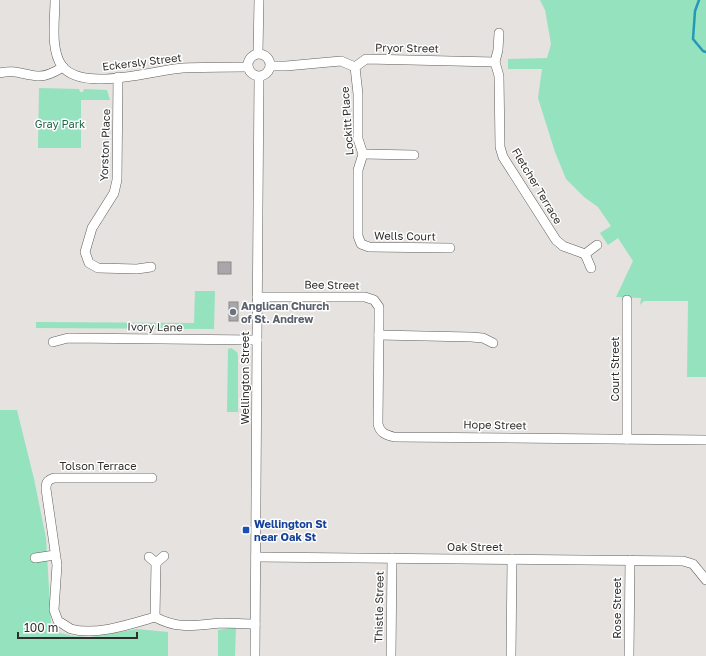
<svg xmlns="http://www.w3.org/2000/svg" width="706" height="656" font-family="'Golos Text',sans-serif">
	<rect width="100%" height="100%" fill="#e5e2df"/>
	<!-- green -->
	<g fill="#95e2be">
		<polygon points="540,0 706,0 706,377 687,377 688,301 644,301 640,305 641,298 616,297 633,261 618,238 608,245 600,233 611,226 598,207 584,197 566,179 555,152 538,98 542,69 508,69 508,59 547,58 551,44 545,10"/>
		<polygon points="39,88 79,89 80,92 83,92 84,89 107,90 110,100 81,100 81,148 38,148"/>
		<polygon points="195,291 215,291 214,329 36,328 36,322 194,323"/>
		<polygon points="231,348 237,352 238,356 238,412 227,412 228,349"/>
		<polygon points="0,410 17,410 34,479 46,538 51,623 60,633 74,636 90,637 137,629 168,632 168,656 0,656"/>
		<polygon points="236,627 235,656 218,656 218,630"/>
	</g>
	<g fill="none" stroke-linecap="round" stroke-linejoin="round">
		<!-- stream -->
		<polyline stroke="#2797b7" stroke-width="2.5" points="699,0 695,11 693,39 703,51 706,52"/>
	</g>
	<!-- building -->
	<g fill="#a8a6a9" stroke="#8b8a8c">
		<rect x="218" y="262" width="13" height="12"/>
		<rect x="229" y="302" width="9" height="19"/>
	</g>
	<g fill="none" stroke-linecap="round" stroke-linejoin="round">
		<!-- minor casing -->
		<g stroke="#605e5b" stroke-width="10">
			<g id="minor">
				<path d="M55 0C55 19 50 50 62 66 83 93 153 70 183 68 205 67 226 67 248 67"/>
				<polyline points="499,33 498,50 495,62 499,76 500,147 503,157 556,240 563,246 585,254"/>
				<polyline points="258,53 259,0"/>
				<circle cx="259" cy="65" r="11"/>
				<polyline points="271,66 286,66 341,61 355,67 366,59 495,62"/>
				<polyline points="355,67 358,94 358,139 363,154 358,170 358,236 361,244 369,247 450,248"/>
				<path d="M0 73C15 69 23 75 37 76 46 77 55 72 63 67"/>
				<polyline points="118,77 117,180 114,193 92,228 85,252 89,263 98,268 137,269 151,267"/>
				<polyline points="363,154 414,155"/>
				<polyline points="591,268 585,254 597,245"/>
				<path d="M257 297H365L374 300 379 307V321L378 424C380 433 386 435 394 437L706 440"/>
				<polyline points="379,335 471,337 483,338 493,343"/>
				<polyline points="53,342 68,338 257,340"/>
				<polyline points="627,439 627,300"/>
				<path d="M152 478H54C47 480 46 483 46 489L57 565 54 610 58 621C62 623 67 627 71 629 96 636 131 624 155 617 179 630 196 625 221 623 233 623 244 624 255 624"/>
				<polyline points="149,557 156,563 164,556"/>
				<polyline points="256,557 683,561 693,564 706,580"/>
				<polyline points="35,558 55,555"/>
				<polyline points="155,617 156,563"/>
				<polyline points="255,656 257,340 259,77"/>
				<polyline points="391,656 392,558"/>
				<polyline points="511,656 512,559"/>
				<polyline points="629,656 630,560"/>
			</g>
		</g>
		<!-- minor -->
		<use href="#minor" stroke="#fff" stroke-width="9"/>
	</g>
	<!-- markers -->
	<circle fill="#6b7280" stroke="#fff" stroke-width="1.5" cx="233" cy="312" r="4"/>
	<rect fill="#1a4fb4" stroke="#fff" stroke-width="1.5" x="242" y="526" width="8" height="8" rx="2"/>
	<g text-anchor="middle" stroke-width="3" stroke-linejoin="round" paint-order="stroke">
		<!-- street labels -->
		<g font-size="11" fill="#312f2e" stroke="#fff">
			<text transform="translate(407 48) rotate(1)" y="4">Pryor Street</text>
			<text transform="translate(142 62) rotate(-7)" y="4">Eckersly Street</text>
			<text transform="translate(347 121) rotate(-94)" y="4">Lockitt Place</text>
			<text transform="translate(105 145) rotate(-88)" y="4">Yorston Place</text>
			<text transform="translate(537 186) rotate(59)" y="4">Fletcher Terrace</text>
			<text transform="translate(405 236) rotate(1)" y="4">Wells Court</text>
			<text transform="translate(332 285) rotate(1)" y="4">Bee Street</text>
			<text transform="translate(155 327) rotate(1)" y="4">Ivory Lane</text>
			<text transform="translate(615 369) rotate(-90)" y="4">Court Street</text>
			<text transform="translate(245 378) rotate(-90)" y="4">Wellington Street</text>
			<text transform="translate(495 425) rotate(1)" y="4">Hope Street</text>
			<text x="98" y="470">Tolson Terrace</text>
			<text x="475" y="551">Oak Street</text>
			<text transform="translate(379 607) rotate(-89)" y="4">Thistle Street</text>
			<text transform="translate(617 608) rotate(-90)" y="4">Rose Street</text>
		</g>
		<!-- park labels -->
		<g font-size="11" fill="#22664b" stroke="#fff">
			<text x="60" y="128">Gray Park</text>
		</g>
		<!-- worship labels -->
		<g font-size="11" font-weight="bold" fill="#5b616d" stroke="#fff" text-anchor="start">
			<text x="241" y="310">Anglican Church<tspan x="241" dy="13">of St. Andrew</tspan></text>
		</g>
		<!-- transit labels -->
		<g font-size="11" font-weight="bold" fill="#164399" stroke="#fff" text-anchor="start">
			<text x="254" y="528">Wellington St<tspan x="254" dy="13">near Oak St</tspan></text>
		</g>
	</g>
	<!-- scale -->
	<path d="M18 632v6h119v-6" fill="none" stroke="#312f2e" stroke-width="2"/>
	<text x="24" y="632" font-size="12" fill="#312f2e" stroke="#ffffff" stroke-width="3" paint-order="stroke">100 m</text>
</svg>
